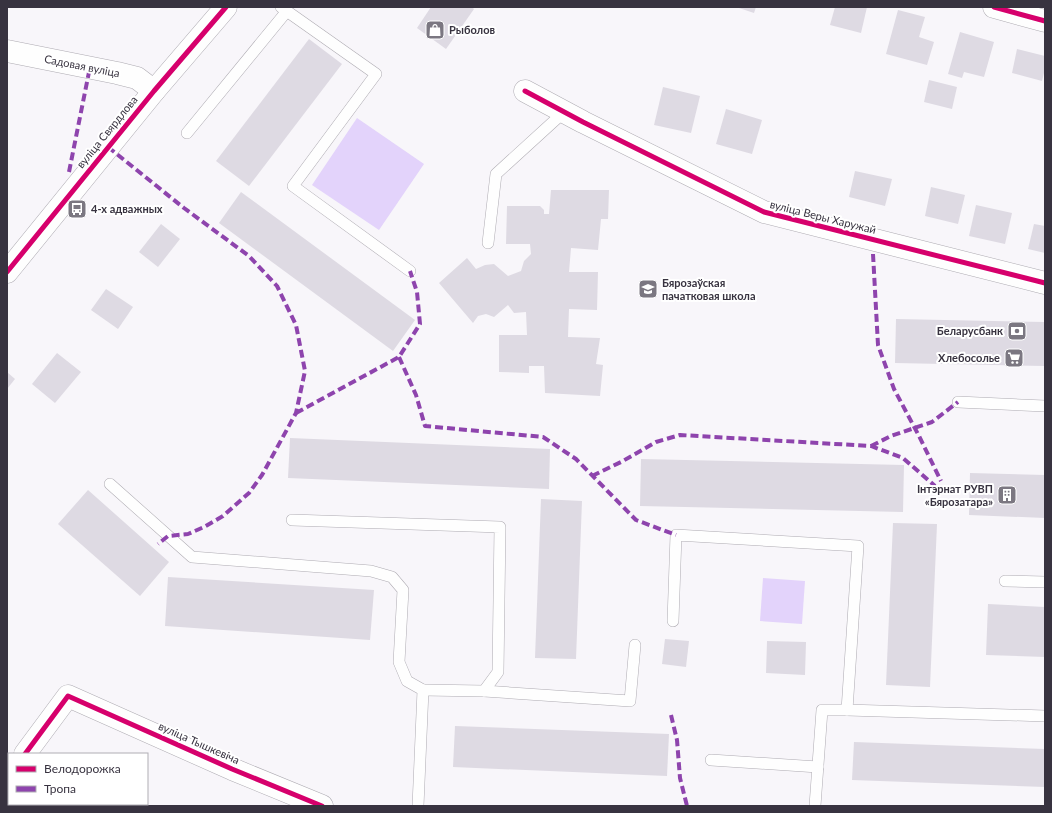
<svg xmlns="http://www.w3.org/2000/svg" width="1052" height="813" font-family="Lato,sans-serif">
	<rect width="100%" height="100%" fill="#f8f6fa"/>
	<!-- green -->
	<g fill="#e3d3fb">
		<polygon points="357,118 424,164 379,230 312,185"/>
		<polygon points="763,578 805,581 802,624 760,621"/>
	</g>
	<!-- building -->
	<g fill="#dedae3">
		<polygon points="431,7 472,7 474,9 446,49 417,28"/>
		<polygon points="736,7 756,7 754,13"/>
		<polygon points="835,7 867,7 861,33 830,25"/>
		<polygon points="898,10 925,17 919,37 934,42 927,65 886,54"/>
		<polygon points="960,32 994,42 984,77 964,72 962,78 948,74"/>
		<polygon points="309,39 342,64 249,186 216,161"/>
		<polygon points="1017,49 1045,56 1045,69 1042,81 1012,73"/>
		<polygon points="929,80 957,87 952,109 924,102"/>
		<polygon points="663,87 700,96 691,133 654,125"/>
		<polygon points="726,109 762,120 752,154 716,144"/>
		<polygon points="855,171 892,179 885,206 849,197"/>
		<polygon points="931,187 965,195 958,224 925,216"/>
		<polygon points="551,190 609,190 608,219 601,219 598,250 571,248 569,272 598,272 597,310 569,309 568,337 600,338 596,364 603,365 600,396 545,393 544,366 529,366 529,373 499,372 499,335 527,335 526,312 514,313 508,305 494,317 486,314 478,316 473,323 439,283 467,258 476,269 485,265 494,264 508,276 521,271 524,261 531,254 530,244 506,244 507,206 540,206 544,210 544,214 549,214"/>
		<polygon points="241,192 415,320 393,351 219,223"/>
		<polygon points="976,205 1012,213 1005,244 969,236"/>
		<polygon points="161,224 180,239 158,267 139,252"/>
		<polygon points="1034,224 1045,226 1045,253 1028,249"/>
		<polygon points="106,289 133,307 118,329 91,310"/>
		<polygon points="896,319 1045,322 1045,366 895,363"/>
		<polygon points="57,353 81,372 55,403 32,384"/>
		<polygon points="7,372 15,379 7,389"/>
		<polygon points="290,438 550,449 549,489 288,478"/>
		<polygon points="641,459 904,465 903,512 640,506"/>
		<polygon points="970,473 1045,475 1045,518 969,515"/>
		<polygon points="88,490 169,562 140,596 58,524"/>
		<polygon points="541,499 582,501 576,659 535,658"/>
		<polygon points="893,523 937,524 930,687 886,685"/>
		<polygon points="168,577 374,590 370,640 165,626"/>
		<polygon points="988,604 1045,607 1045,657 986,655"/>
		<polygon points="665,639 689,641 686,667 662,664"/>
		<polygon points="767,641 806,642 805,675 766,673"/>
		<polygon points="455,726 669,734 667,776 453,767"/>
		<polygon points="854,742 1045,749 1045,787 852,780"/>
	</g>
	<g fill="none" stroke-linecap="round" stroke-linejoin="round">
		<!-- service casing -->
		<g stroke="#aeabb2" stroke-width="12">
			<g id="service">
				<polyline points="281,7 376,74 293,186 410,271"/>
				<polyline points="187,133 287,11"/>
				<polyline points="488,243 496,174 564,112"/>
				<polyline points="958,402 1045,406"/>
				<polyline points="110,484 192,557 371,571 392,577 403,590 399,662 407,681 423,690 418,806"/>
				<polyline points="292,520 500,527 498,672 484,691 423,690"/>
				<polyline points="1005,581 1045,582"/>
				<polyline points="673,621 676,535 858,546 847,710 822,710 815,806"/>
				<polyline points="484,691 630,701 635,645"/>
				<polyline points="847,710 1045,716"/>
				<polyline points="711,760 818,767"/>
			</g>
		</g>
		<!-- minor casing -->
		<g stroke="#aeabb2" stroke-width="23">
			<g id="minor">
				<polyline points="994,7 1045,21"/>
				<polyline points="7,51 117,73 137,78 154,91"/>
				<polyline points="525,91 583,122 764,212 1045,283"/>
				<polyline points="25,754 68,696 232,769 322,806"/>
				<polyline points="7,779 9,777"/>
			</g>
		</g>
		<!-- tertiary casing -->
		<g stroke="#aeabb2" stroke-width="23">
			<polyline id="tertiary" points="7,272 154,91 226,7"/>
		</g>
		<!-- service -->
		<use href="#service" stroke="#fefefe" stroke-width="11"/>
		<!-- minor -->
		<use href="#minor" stroke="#fefefe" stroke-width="22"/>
		<!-- tertiary -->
		<use href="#tertiary" stroke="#fefefe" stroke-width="22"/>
		<!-- quiet -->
		<g stroke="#8e44ad" stroke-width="4" stroke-dasharray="8 4" stroke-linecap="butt">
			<polyline points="108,147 184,208 249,256 277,286 296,325 305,371 296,413 262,475 249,493 223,516 204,527 188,534 168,536 158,544"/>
			<polyline points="69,172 90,67"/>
			<polyline points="873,254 878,345 894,389 919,436 941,481"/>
			<polyline points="399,357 416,395 425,426 543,437 576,459 636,520 676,535"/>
			<polyline points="296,413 399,357 420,324 417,292 410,271"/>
			<polyline points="871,446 891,436 932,422 958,402"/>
			<polyline points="592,476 621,462 656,442 680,435 871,446 903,458 935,486"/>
			<polyline points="671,715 677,740 680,778 687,806"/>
		</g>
		<!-- cycleway casing -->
		<g stroke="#fff" stroke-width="8">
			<g id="cycleway">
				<polyline points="994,7 1045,21"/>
				<polyline points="525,91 583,122 764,212 1045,283"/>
				<polyline points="7,272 154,91 226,7"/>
				<polyline points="25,754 68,696 232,769 322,806"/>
			</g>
		</g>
		<!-- cycleway -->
		<use href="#cycleway" stroke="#d6006c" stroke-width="5"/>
	</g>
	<!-- icons -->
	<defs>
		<g id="shop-square" transform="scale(1)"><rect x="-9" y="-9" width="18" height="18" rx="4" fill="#7b7781" stroke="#fff"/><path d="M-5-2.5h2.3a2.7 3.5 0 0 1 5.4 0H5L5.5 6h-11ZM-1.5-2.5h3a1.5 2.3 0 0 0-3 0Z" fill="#fff"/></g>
		<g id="bus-square" transform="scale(1)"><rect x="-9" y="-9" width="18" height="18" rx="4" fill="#7b7781" stroke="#fff"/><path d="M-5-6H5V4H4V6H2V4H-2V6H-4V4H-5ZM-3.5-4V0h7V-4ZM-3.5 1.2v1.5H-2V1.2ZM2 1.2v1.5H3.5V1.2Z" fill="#fff"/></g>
		<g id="school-square" transform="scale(1)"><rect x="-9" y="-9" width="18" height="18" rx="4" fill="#7b7781" stroke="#fff"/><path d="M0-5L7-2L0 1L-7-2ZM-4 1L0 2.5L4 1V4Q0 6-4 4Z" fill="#fff"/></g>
		<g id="bank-square" transform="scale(1)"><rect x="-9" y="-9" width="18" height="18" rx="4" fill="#7b7781" stroke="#fff"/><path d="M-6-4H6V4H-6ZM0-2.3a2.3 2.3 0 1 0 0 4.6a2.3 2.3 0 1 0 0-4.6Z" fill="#fff"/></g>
		<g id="supermarket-square" transform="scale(1)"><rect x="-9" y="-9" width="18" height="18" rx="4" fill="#7b7781" stroke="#fff"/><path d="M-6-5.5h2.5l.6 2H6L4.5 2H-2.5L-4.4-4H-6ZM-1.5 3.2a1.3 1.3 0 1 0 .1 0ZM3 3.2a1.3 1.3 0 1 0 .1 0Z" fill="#fff"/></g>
		<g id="building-square" transform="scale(1)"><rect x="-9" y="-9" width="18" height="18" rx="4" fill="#7b7781" stroke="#fff"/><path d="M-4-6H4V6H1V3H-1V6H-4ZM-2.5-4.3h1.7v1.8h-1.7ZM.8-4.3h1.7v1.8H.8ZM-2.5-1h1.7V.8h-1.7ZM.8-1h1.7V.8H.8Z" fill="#fff"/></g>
	</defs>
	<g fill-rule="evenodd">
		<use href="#shop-square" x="435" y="30"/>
		<use href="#bus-square" x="77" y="209"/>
		<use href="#school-square" x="648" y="289"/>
		<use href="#bank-square" x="1017" y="331"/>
		<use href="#supermarket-square" x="1014" y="358"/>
		<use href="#building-square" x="1007" y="495"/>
	</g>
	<g text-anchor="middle" stroke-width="4" stroke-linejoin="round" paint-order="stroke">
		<!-- poi labels -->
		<g font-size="11" font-weight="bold" fill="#383340" stroke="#fff" text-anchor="start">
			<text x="449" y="34">Рыболов</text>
			<text x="91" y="213">4-х адважных</text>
			<text x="662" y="287">Бярозаўская<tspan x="662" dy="13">пачатковая школа</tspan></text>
			<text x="1003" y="335" text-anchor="end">Беларусбанк</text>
			<text x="1000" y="362" text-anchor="end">Хлебосолье</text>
			<text x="993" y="493" text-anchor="end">Інтэрнат РУВП<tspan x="993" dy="13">«Бярозатара»</tspan></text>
		</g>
		<!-- street labels -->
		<g font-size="11" fill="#383340" stroke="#fff">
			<text transform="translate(82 66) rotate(11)" y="4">Садовая вуліца</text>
			<text transform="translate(107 132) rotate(-51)" y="4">вуліца Свярдлова</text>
			<text transform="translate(823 217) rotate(14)" y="4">вуліца Веры Харужай</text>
			<text transform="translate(199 743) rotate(24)" y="4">вуліца Тышкевіча</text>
		</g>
	</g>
	<!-- border -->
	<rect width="1052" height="813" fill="none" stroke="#383340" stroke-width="16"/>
	<!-- legend -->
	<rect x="8" y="753" width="140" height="52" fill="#ffffff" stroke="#afadb3"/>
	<rect x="16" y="766" width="20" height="6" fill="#d6006c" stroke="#afadb3"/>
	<text x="44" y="773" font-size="12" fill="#383340">Велодорожка</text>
	<rect x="16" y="786" width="20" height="6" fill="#8e44ad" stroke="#afadb3"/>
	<text x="44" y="793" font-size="12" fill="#383340">Тропа</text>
</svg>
